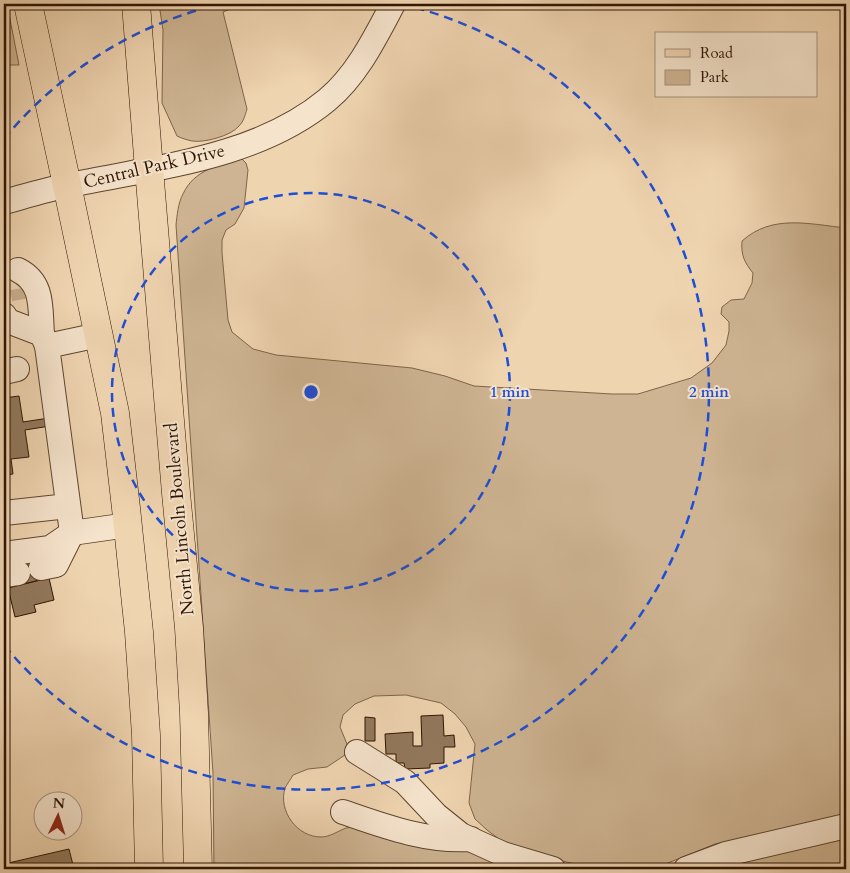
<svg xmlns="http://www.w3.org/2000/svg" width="850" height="873" font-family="Cardo,serif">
	<rect width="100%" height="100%" fill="#efd4b0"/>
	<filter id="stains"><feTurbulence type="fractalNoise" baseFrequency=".004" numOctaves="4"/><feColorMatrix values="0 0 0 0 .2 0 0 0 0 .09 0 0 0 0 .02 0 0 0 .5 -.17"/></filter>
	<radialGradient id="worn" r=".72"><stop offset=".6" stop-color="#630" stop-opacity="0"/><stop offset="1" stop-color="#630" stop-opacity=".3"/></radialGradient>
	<!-- green -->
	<g fill="#ceb492" stroke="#7e644a">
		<polygon points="4,4 7,4 19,65 4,65"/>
		<path d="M159 4H242L223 12 247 109C245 115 244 121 239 126 231 136 204 143 192 141 187 140 181 138 177 136L162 103 163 30Z"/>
		<path d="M242 159 246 163 248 170 244 208 235 224 226 230 222 240V253L228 320 232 332 253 349 276 355 412 368 445 376 474 386 612 394H638L691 378 712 363 726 345 729 331V322L721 314 722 307 731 300 744 299 752 283 753 273C744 262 741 255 742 241 772 214 809 224 846 228V817L715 844 653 869H596L529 853 503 842 487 830 475 819 469 803 475 744 466 727 455 714 441 703 406 695 374 696 355 704 343 715 340 727 347 744 345 755 327 767 308 769 293 775C291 779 287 784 285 788 278 811 297 837 321 837 330 837 338 831 346 828 351 827 357 827 362 827L495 858 527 869H214L213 773 176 225C177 216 178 203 183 194 194 170 218 165 242 159Z"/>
		<polygon points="846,834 846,869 716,869 759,854"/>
	</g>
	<!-- building -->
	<g fill="#92785c" stroke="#2e1502">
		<polygon points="19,396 23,422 49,418 50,426 25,430 29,457 11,459 13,474 4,475 4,398"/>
		<polygon points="38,557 43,579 20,585 15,563"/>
		<polygon points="49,578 54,600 34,605 36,612 15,617 8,588"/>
		<polygon points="443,715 444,736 454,735 455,747 444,747 444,763 430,764 430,768 405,769 404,763 396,763 396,754 386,754 385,734 413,732 413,746 422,746 421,716"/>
		<polygon points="365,717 375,718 375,741 365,741"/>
		<polygon points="69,849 74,869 4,869 4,864"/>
	</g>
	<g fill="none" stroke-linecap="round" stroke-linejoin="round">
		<!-- minor-tunnel -->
		<polyline stroke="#c8ae8d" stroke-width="24" stroke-dasharray="24 12" stroke-linecap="butt" points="22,288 24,299"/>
		<!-- minor casing -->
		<g stroke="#5e452e" stroke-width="26">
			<g id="minor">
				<path d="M4 202C26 196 48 189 70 185 156 167 257 158 327 100 357 75 375 38 393 4"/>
				<path d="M18 270C44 283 40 308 42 334"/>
				<polyline points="4,315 8,321 42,334 47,346"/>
				<polyline points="99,335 47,346 72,533 128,525"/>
				<polyline points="4,372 17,369"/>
				<polyline points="4,513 68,506"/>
				<polyline points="4,554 50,548 72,533"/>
				<polyline points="41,568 56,565 71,535"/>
				<polyline points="4,575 18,573"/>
				<polyline points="357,752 405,782 436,815 461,835 503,854 553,869"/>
				<path d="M343 812C384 826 426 842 471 839"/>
				<polyline points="686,869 726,854 846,826"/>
			</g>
		</g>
		<!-- major casing -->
		<g stroke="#2e1502" stroke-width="29">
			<g id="major">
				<polyline points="149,169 176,493 189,628 194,713 198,869"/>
				<polyline points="67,185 115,413 126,508 139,632 146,735 149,869"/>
			</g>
		</g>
		<!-- highway casing -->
		<g stroke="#2e1502" stroke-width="29">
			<g id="highway">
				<polyline points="28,4 67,185"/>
				<polyline points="136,4 149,169"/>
			</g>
		</g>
		<!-- minor -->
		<use href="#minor" stroke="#f5e3cc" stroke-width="24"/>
		<!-- major -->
		<use href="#major" stroke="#efd4b0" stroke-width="28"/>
		<!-- highway -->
		<use href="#highway" stroke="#efd4b0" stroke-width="28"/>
	</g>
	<!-- distance rings -->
	<g fill="none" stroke="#1d4ed8" stroke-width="2.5" stroke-dasharray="9 6">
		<circle cx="311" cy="392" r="199"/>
		<path d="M4 139A398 398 0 0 1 221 4M401 4A398 398 0 1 1 4 645"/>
	</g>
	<g text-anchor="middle" stroke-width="4" stroke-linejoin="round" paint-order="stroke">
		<!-- street labels -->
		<g font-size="18" fill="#2e1502" stroke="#f5e3cc">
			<text transform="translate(154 166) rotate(-13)" y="6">Central Park Drive</text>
			<text transform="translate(179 519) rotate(-95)" y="6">North Lincoln Boulevard</text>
		</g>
	</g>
	<circle cx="311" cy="392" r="8" fill="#1d4ed8" stroke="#f5e3cc" stroke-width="2.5"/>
	<g font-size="15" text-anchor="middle" font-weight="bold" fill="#1d4ed8" stroke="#f5e3cc" stroke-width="4" stroke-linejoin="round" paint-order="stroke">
		<text x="510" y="397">1 min</text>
		<text x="709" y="397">2 min</text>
	</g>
	<!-- margin -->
	<rect width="850" height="873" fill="none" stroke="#efd4b0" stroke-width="20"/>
	<rect x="5" y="5" width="840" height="863" fill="none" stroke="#2e1502" stroke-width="2.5"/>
	<rect x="10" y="10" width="830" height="853" fill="none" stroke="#2e1502"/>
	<!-- legend -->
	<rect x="655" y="32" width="162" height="65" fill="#f5e3cc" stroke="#a5917b"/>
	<rect x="665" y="49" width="25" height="8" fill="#efd4b0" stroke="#a5917b"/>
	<text x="700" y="58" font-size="15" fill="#2e1502">Road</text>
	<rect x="665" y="70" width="25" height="15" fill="#ceb492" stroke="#a5917b"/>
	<text x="700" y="82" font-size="15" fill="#2e1502">Park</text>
	<!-- north arrow -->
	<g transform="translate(58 816) rotate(4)"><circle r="24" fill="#f5e3cc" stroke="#a5917b"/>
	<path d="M0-4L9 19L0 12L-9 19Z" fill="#8f2418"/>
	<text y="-8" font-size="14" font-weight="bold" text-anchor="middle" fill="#2e1502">N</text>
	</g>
	<rect width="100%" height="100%" filter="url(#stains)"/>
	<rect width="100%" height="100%" fill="url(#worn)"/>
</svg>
